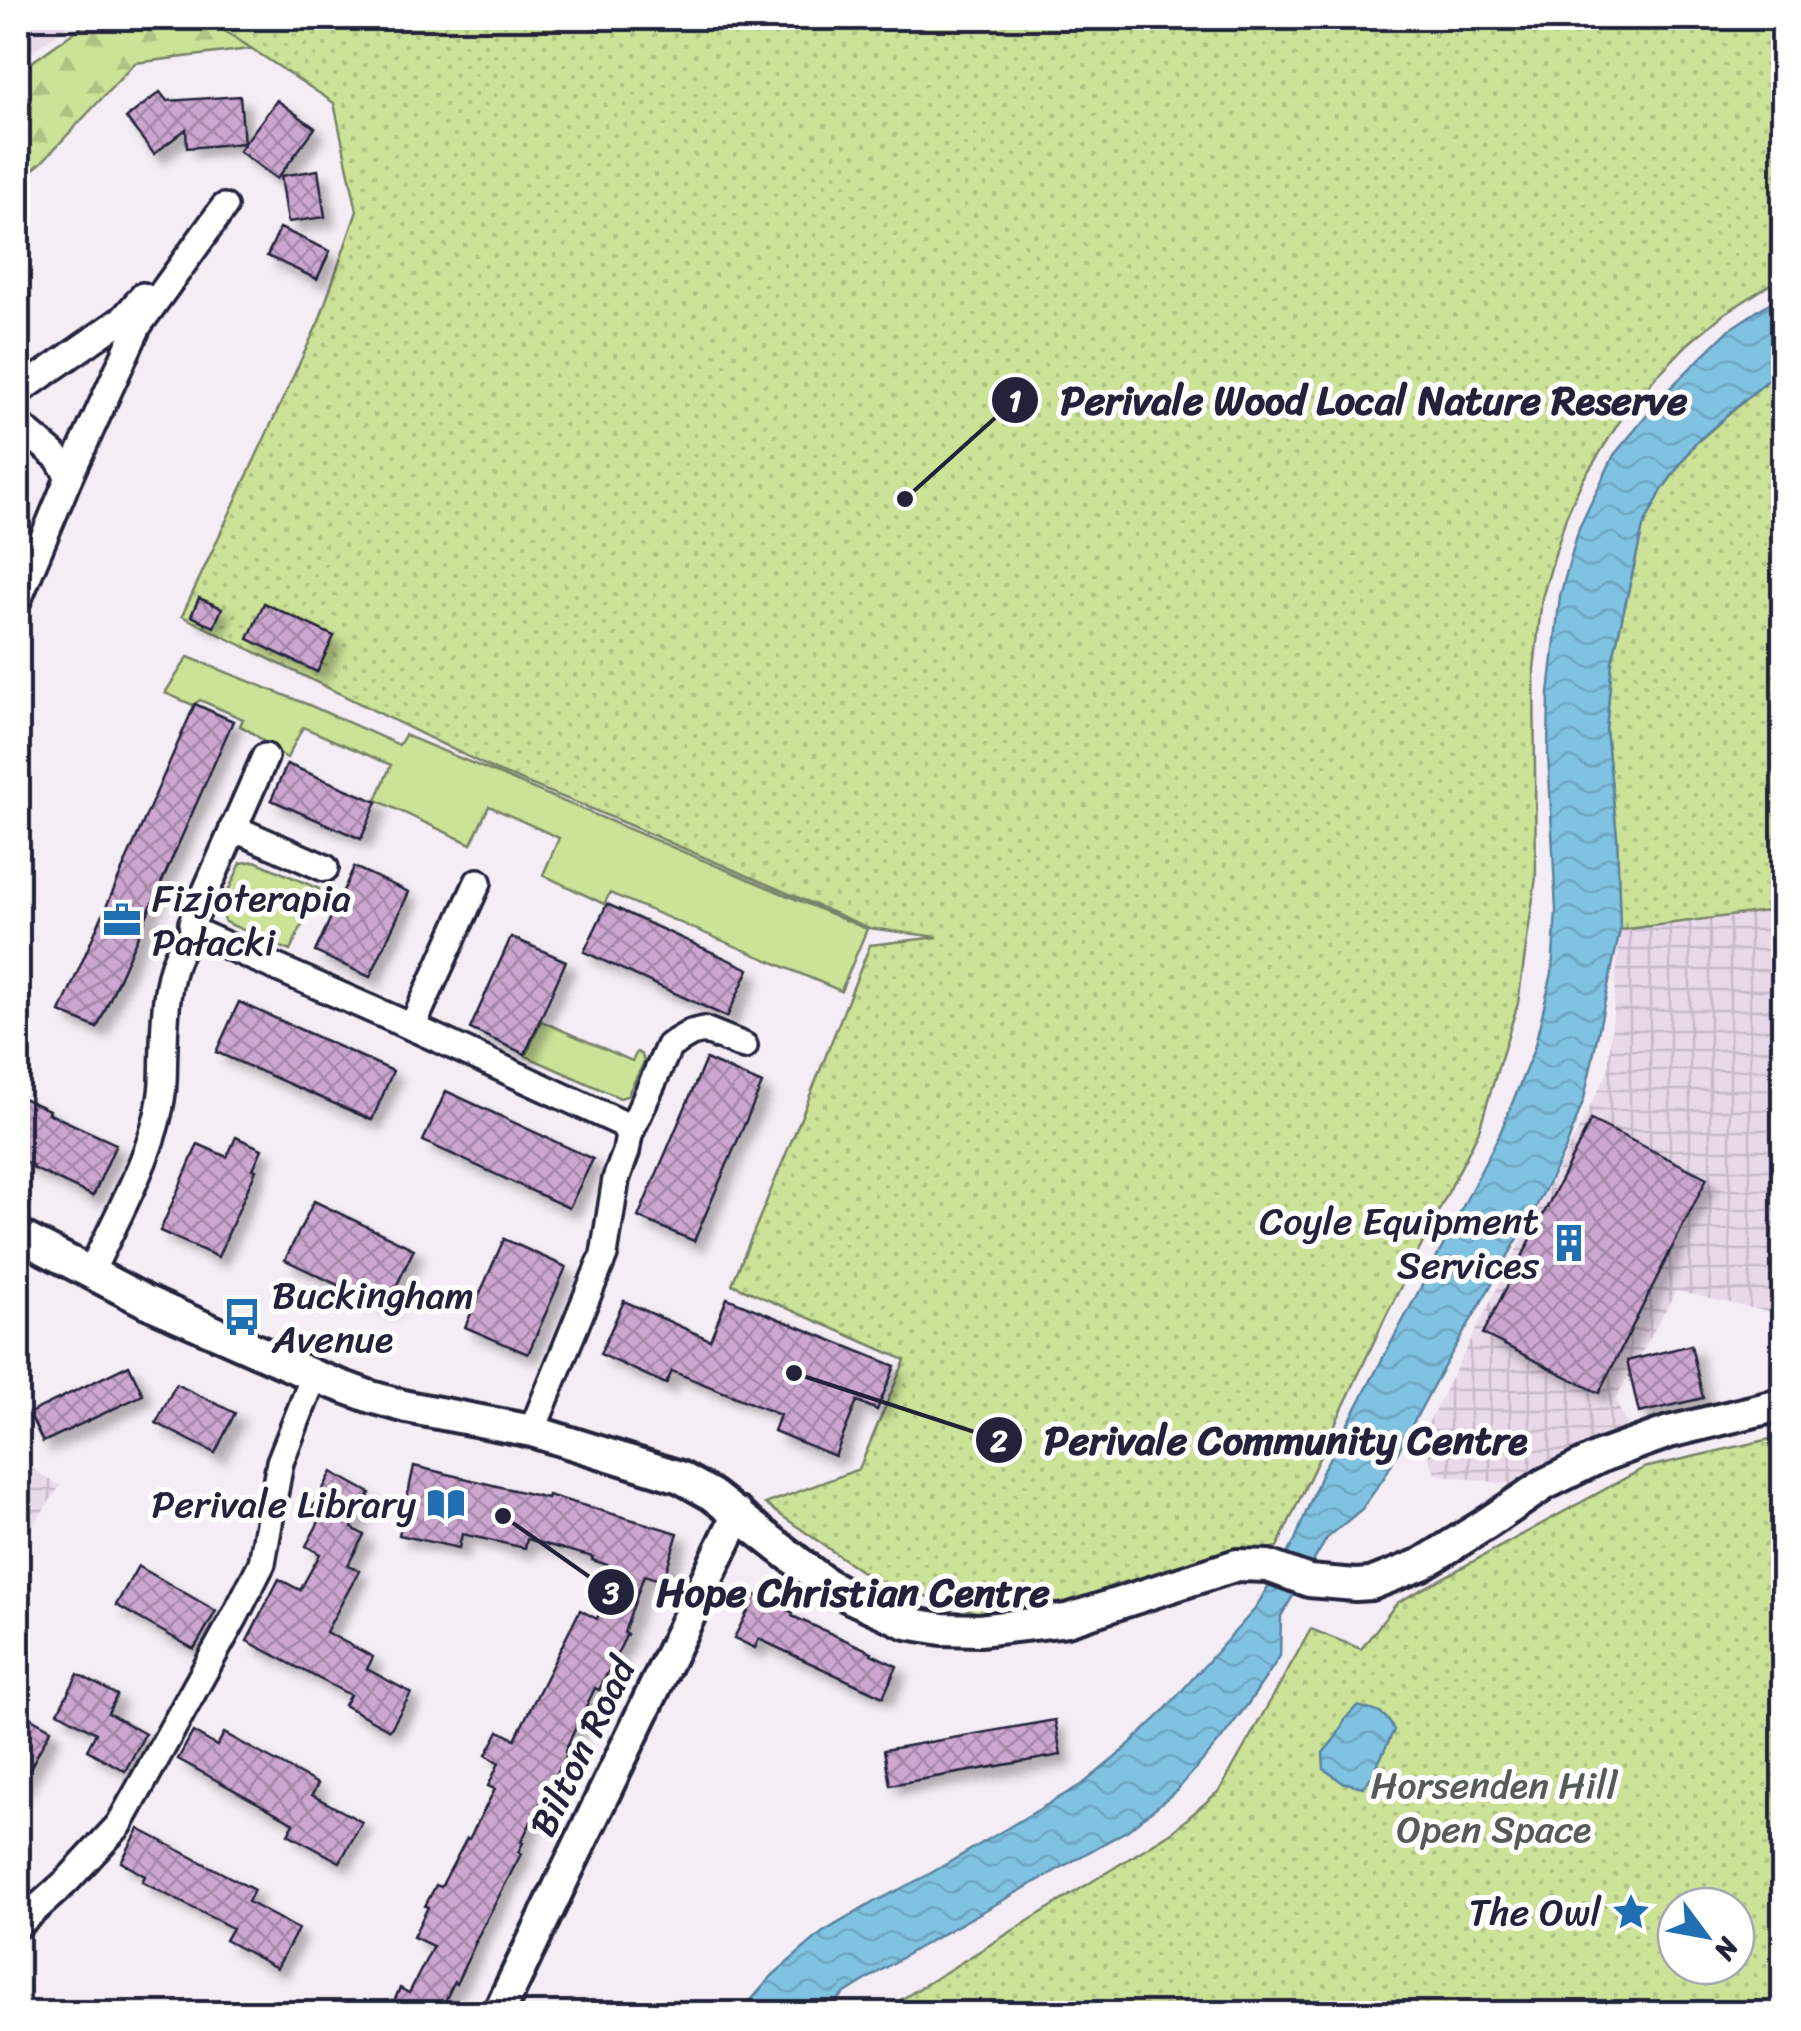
<svg xmlns="http://www.w3.org/2000/svg" width="1801" height="2031" font-family="Sriracha,sans-serif">
	<defs>
		<pattern id="industrial-grid" width="8" height="8" patternUnits="userSpaceOnUse" patternTransform="scale(2.5)"><rect width="8" height="8" fill="#e9d8e9"/><path d="M0 4h8M4 0v8" fill="none" stroke="#c8b9c9"/></pattern>
		<pattern id="forest-firs" width="22" height="20" patternUnits="userSpaceOnUse" patternTransform="scale(2.5)"><rect width="22" height="20" fill="#cce297"/><path d="M5 1l3.5 6h-7zM16 11l3.5 6h-7z" fill="#afc283"/></pattern>
		<pattern id="park-dots" width="8" height="8" patternUnits="userSpaceOnUse" patternTransform="scale(2.5)"><rect width="8" height="8" fill="#cce297"/><path d="M2 2h.1M6 6h.1" fill="none" stroke="#afc283" stroke-width="1.8" stroke-linecap="round"/></pattern>
		<pattern id="water-waves" width="16" height="10" patternUnits="userSpaceOnUse" patternTransform="scale(2.5)"><rect width="16" height="10" fill="#80c2e1"/><path d="M0 5q4-4 8 0t8 0" fill="none" stroke="#6ea6c2"/></pattern>
		<pattern id="building-cross-hatch" width="8" height="8" patternUnits="userSpaceOnUse" patternTransform="scale(2.5)"><rect width="8" height="8" fill="#cca6ce"/><path d="M0 0l8 8M0 8l8-8" fill="none" stroke="#a587a8"/></pattern>
		<filter id="shadow"><feDropShadow dx="9" dy="9" stdDeviation="5" flood-color="#0004"/></filter>
	</defs>
	<rect width="100%" height="100%" fill="#f5edf5"/>
	<filter id="ink" filterUnits="userSpaceOnUse"><feTurbulence type="fractalNoise" baseFrequency=".01" numOctaves="2"/><feDisplacementMap in="SourceGraphic" scale="20" xChannelSelector="R" yChannelSelector="G"/><feConvolveMatrix kernelMatrix="1 2 1 2 8 2 1 2 1" color-interpolation-filters="sRGB"/></filter>
	<g filter="url(#ink)">
		<!-- built -->
		<polygon fill="#e9d8e9" points="18,18 78,18 18,62"/>
		<!-- industrial -->
		<g fill="url(#industrial-grid)">
			<polygon points="1783,909 1784,1284 1773,1313 1676,1291 1615,1400 1630,1431 1513,1485 1435,1474 1422,1435 1608,1072 1620,930"/>
			<polygon points="18,1460 60,1486 18,1548"/>
		</g>
		<!-- grass -->
		<g fill="#cce297" stroke="#778269" stroke-width="2.5">
			<path d="M188 657 309 705 399 745 405 735 867 929 841 991 610 893 604 904 543 875 559 838 489 806 471 844 376 800 391 765 303 727 287 758C268 748 260 735 240 726L243 719 200 700 193 705 165 693Z"/>
			<polygon points="255,861 319,889 290,951 225,922 220,909 241,863"/>
			<polygon points="541,1021 632,1061 637,1052 642,1055 644,1062 627,1096 620,1098 526,1056"/>
		</g>
		<!-- forest -->
		<polygon fill="url(#forest-firs)" stroke="#778269" stroke-width="2.5" points="94,18 310,18 266,47 135,63 41,163 18,181 18,72"/>
		<!-- park -->
		<g fill="url(#park-dots)" stroke="#778269" stroke-width="2.5" fill-rule="evenodd">
			<polygon points="205,18 1783,18 1783,276 1724,314 1689,343 1654,379 1623,416 1582,481 1566,517 1542,598 1534,669 1536,877 1518,1003 1478,1133 1387,1314 1277,1547 1116,1584 1061,1607 990,1617 871,1578 765,1504 859,1469 905,1360 732,1284 803,1113 870,945 938,937 869,928 587,807 497,771 182,616 319,321 357,211 334,103"/>
			<polygon points="1783,367 1783,909 1620,930 1617,837 1606,730 1612,662 1643,527 1662,490 1695,444"/>
			<path d="M1783 1436V2013L878 2014 1172 1832 1220 1790 1311 1629 1361 1649 1397 1603 1644 1468ZM1676 1906H1736V1966H1676Z"/>
		</g>
		<!-- water -->
		<g fill="url(#water-waves)" stroke="#5a829f" stroke-width="2.5">
			<polygon points="1783,294 1783,367 1694,444 1662,490 1643,527 1612,662 1606,730 1617,837 1620,930 1584,1099 1565,1150 1535,1209 1434,1384 1385,1476 1362,1509 1327,1538 1281,1616 1280,1656 1248,1704 1218,1743 1177,1790 1128,1830 914,1950 845,1993 823,2013 739,2014 773,1975 823,1932 874,1902 926,1876 1084,1783 1116,1757 1161,1714 1255,1609 1295,1540 1323,1470 1444,1244 1501,1131 1534,1049 1552,973 1556,910 1548,753 1549,693 1560,596 1579,528 1614,455 1669,389 1730,329"/>
			<path d="M1357 1706C1376 1711 1385 1711 1394 1730L1372 1776 1363 1787 1342 1782 1324 1769 1323 1753 1336 1737 1346 1718Z"/>
		</g>
		<!-- building -->
		<g fill="url(#building-cross-hatch)" stroke="#22223b" stroke-width="2.5" filter="url(#shadow)">
			<polygon points="160,92 167,101 240,96 244,143 187,148 186,129 154,154 126,118"/>
			<polygon points="277,100 315,128 277,179 239,151"/>
			<polygon points="318,170 325,217 288,222 281,176"/>
			<polygon points="280,228 330,251 317,279 267,256"/>
			<polygon points="199,598 222,608 214,627 191,616"/>
			<polygon points="264,603 334,636 317,672 248,639"/>
			<polygon points="195,704 233,721 97,1028 60,1012"/>
			<polygon points="287,764 377,802 361,839 271,800"/>
			<polygon points="354,867 409,892 370,977 315,952"/>
			<polygon points="607,904 749,969 727,1017 584,952"/>
			<polygon points="511,937 566,961 525,1054 470,1029"/>
			<polygon points="239,1002 393,1071 372,1120 216,1052"/>
			<polygon points="706,1059 762,1084 694,1241 638,1217"/>
			<polygon points="446,1091 593,1159 569,1208 423,1141"/>
			<polygon points="18,1096 49,1110 48,1113 116,1144 93,1196 32,1168 33,1166 18,1159"/>
			<polygon points="1591,1120 1707,1178 1599,1393 1483,1334"/>
			<polygon points="236,1137 262,1149 253,1169 256,1170 218,1257 160,1231 198,1144 227,1157"/>
			<polygon points="314,1201 414,1249 386,1308 285,1260"/>
			<polygon points="504,1239 566,1267 528,1354 465,1327"/>
			<polygon points="727,1298 895,1366 877,1410 857,1401 835,1456 774,1431 780,1415 672,1371 666,1384 600,1354 624,1301 710,1340"/>
			<polygon points="1691,1345 1703,1398 1639,1413 1627,1361"/>
			<polygon points="129,1365 143,1395 43,1442 29,1413"/>
			<polygon points="176,1384 235,1413 215,1453 156,1423"/>
			<polygon points="414,1466 547,1498 548,1495 678,1533 663,1581 644,1575 624,1633 627,1634 599,1690 595,1688 568,1744 565,1752 568,1753 549,1786 521,1842 523,1843 518,1852 521,1854 475,1942 476,1942 456,1984 454,1982 441,2010 448,2014 388,2014 400,1988 409,1993 433,1946 413,1937 428,1907 425,1906 436,1885 441,1887 467,1838 469,1839 495,1789 488,1786 499,1763 486,1755 499,1731 515,1739 580,1610 597,1619 617,1568 592,1560 593,1557 527,1539 525,1548 462,1534 459,1548 399,1535"/>
			<polygon points="332,1472 370,1493 352,1528 364,1535 348,1565 359,1571 326,1632 373,1657 367,1669 411,1693 390,1730 344,1705 350,1695 247,1641 279,1579 300,1590 320,1554 306,1546 322,1516 311,1511"/>
			<polygon points="138,1566 216,1611 194,1649 116,1605"/>
			<polygon points="756,1595 793,1613 792,1616 872,1652 871,1654 897,1666 883,1697 759,1639 755,1648 734,1638"/>
			<polygon points="78,1674 117,1695 108,1713 145,1734 125,1771 87,1750 96,1733 58,1712"/>
			<polygon points="18,1711 51,1729 18,1791"/>
			<polygon points="1055,1720 1061,1755 890,1785 884,1750"/>
			<polygon points="193,1732 217,1746 224,1733 262,1754 318,1784 312,1795 362,1822 340,1862 288,1834 294,1823 178,1759"/>
			<polygon points="139,1829 254,1890 248,1902 298,1929 277,1968 225,1940 232,1928 142,1882 145,1876 121,1862"/>
		</g>
		<g fill="none" stroke-linecap="round" stroke-linejoin="round">
			<!-- minor casing -->
			<g stroke="#22223b" stroke-width="32">
				<g id="minor">
					<polyline points="18,392 124,318 143,296"/>
					<polyline points="18,424 58,458 69,477"/>
					<polyline points="18,600 69,477 138,326 224,207"/>
					<polyline points="233,828 325,868"/>
					<polyline points="194,935 192,923 265,757"/>
					<polyline points="412,1027 478,882"/>
					<polyline points="629,1135 669,1046 691,1033 704,1030 744,1046"/>
					<path d="M90 1274C116 1218 160 1143 163 1082 165 1048 159 944 200 934L412 1027 623 1124 629 1135 626 1152 616 1179 604 1255 532 1431"/>
					<polyline points="18,1925 66,1882 119,1825 234,1618 262,1563 280,1462 314,1376"/>
				</g>
			</g>
			<!-- tertiary casing -->
			<g stroke="#22223b" stroke-width="38">
				<g id="tertiary">
					<polyline points="18,1235 147,1302 314,1376 371,1397 407,1407 532,1431 680,1477 712,1495 825,1583 850,1597 907,1623 942,1629 979,1630 1067,1620 1237,1565 1268,1566 1309,1581 1356,1585 1371,1584 1422,1564 1486,1524 1545,1484 1602,1456 1669,1432 1784,1404"/>
					<polyline points="498,2014 738,1514"/>
				</g>
			</g>
			<!-- minor -->
			<use href="#minor" stroke="#fff" stroke-width="25"/>
			<!-- tertiary -->
			<use href="#tertiary" stroke="#fff" stroke-width="30"/>
			<!-- rail casing -->
			<g stroke="#22223b" stroke-width="11">
				<polyline id="rail" points="18,24 26,18"/>
			</g>
			<!-- rail -->
			<use href="#rail" stroke="#fff" stroke-width="8" stroke-dasharray="22" stroke-linecap="butt"/>
		</g>
	</g>
	<!-- icons -->
	<defs>
		<g id="office-bare" transform="scale(3)"><path d="M-6-3h4V-5.5h4V-3h4V5H-6ZM-1-4.5V-3h2v-1.5ZM-6 0V1H6V0Z" fill="#1f6fb2" stroke="#fff" stroke-width="2.5" paint-order="stroke"/></g>
		<g id="building-bare" transform="scale(3)"><path d="M-4-6H4V6H1V3H-1V6H-4ZM-2.5-4.3h1.7v1.8h-1.7ZM.8-4.3h1.7v1.8H.8ZM-2.5-1h1.7V.8h-1.7ZM.8-1h1.7V.8H.8Z" fill="#1f6fb2" stroke="#fff" stroke-width="2.5" paint-order="stroke"/></g>
		<g id="bus-bare" transform="scale(3)"><path d="M-5-6H5V4H4V6H2V4H-2V6H-4V4H-5ZM-3.5-4V0h7V-4ZM-3.5 1.2v1.5H-2V1.2ZM2 1.2v1.5H3.5V1.2Z" fill="#1f6fb2" stroke="#fff" stroke-width="2.5" paint-order="stroke"/></g>
		<g id="library-bare" transform="scale(3)"><path d="M-6-4Q-3-5.5-.7-3.5V5Q-3 3-6 4ZM6-4Q3-5.5 .7-3.5V5Q3 3 6 4Z" fill="#1f6fb2" stroke="#fff" stroke-width="2.5" paint-order="stroke"/></g>
		<g id="sight-bare" transform="scale(3)"><path d="M0-6L1.8-2.2L6-1.7L2.9 1.2L3.7 5.4L0 3.3L-3.7 5.4L-2.9 1.2L-6-1.7L-1.8-2.2Z" fill="#1f6fb2" stroke="#fff" stroke-width="2.5" paint-order="stroke"/></g>
	</defs>
	<g fill-rule="evenodd">
		<use href="#office-bare" x="122" y="920"/>
		<use href="#building-bare" x="1569" y="1243"/>
		<use href="#bus-bare" x="242" y="1317"/>
		<use href="#library-bare" x="446" y="1504"/>
		<use href="#sight-bare" x="1631" y="1912"/>
	</g>
	<g text-anchor="middle" stroke-width="10" stroke-linejoin="round" paint-order="stroke">
		<!-- poi labels -->
		<g font-size="38" fill="#22223b" stroke="#fff" text-anchor="end">
			<text x="152" y="911" text-anchor="start">Fizjoterapia<tspan x="152" dy="44">Pałacki</tspan></text>
			<text x="1539" y="1234">Coyle Equipment<tspan x="1539" dy="44">Services</tspan></text>
			<text x="272" y="1308" text-anchor="start">Buckingham<tspan x="272" dy="44">Avenue</tspan></text>
			<text x="416" y="1517">Perivale Library</text>
			<text x="1601" y="1925">The Owl</text>
		</g>
		<!-- street labels -->
		<g font-size="38" fill="#22223b" stroke="#fff">
			<text transform="translate(582 1747) rotate(-64)" y="13">Bilton Road</text>
		</g>
		<!-- park labels -->
		<g font-size="38" fill="#555c57" stroke="#fff">
			<text x="1494" y="1798">Horsenden Hill<tspan x="1494" dy="44">Open Space</tspan></text>
		</g>
	</g>
	<!-- callouts -->
	<path fill="none" stroke="#22223b" stroke-width="4" d="M905 499L1015 400M794 1373L999 1440M503 1516L611 1592"/>
	<g fill="#22223b" stroke="#fff" stroke-width="4">
		<circle cx="905" cy="499" r="10"/>
		<circle cx="794" cy="1373" r="10"/>
		<circle cx="503" cy="1516" r="10"/>
		<circle cx="1015" cy="400" r="25"/>
		<circle cx="999" cy="1440" r="25"/>
		<circle cx="611" cy="1592" r="25"/>
	</g>
	<g font-size="30" text-anchor="middle" font-weight="bold" fill="#fff">
		<text x="1015" y="411">1</text>
		<text x="999" y="1451">2</text>
		<text x="611" y="1603">3</text>
	</g>
	<g font-size="40" text-anchor="middle" font-weight="bold" fill="#22223b" stroke="#fff" stroke-width="10" stroke-linejoin="round" paint-order="stroke">
		<text x="1374" y="414">Perivale Wood Local Nature Reserve</text>
		<text x="1286" y="1454">Perivale Community Centre</text>
		<text x="853" y="1606">Hope Christian Centre</text>
	</g>
	<!-- margin -->
	<rect width="1801" height="2031" fill="none" stroke="#fff" stroke-width="60"/>
	<rect x="30" y="30" width="1741" height="1971" fill="none" stroke="#22223b" stroke-width="4" filter="url(#ink)"/>
	<!-- north arrow -->
	<g transform="translate(1706 1936) rotate(122)"><circle r="48" fill="#ffffff" stroke="#a7a7b1" stroke-width="2.5"/>
	<path d="M0-8L18 38L0 25L-18 38Z" fill="#1f6fb2"/>
	<text y="-15" font-size="28" font-weight="bold" text-anchor="middle" fill="#22223b">N</text>
	</g>
</svg>
